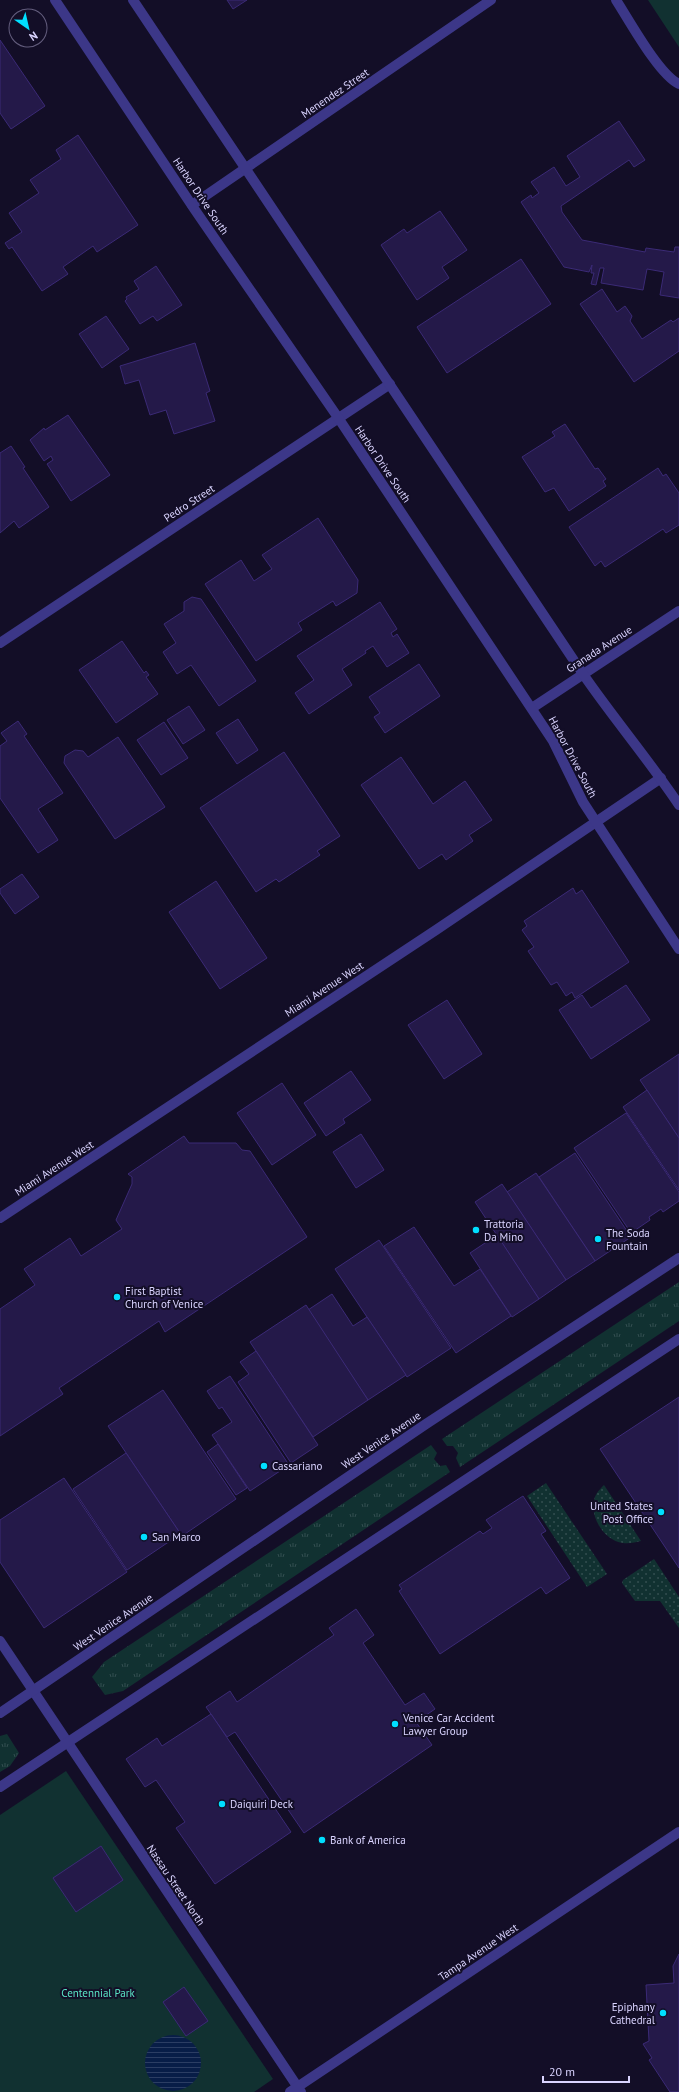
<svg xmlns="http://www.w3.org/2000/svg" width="679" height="2092" font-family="'PT Sans',sans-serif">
	<defs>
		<pattern id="grass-tufts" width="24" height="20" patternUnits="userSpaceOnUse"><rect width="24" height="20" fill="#113131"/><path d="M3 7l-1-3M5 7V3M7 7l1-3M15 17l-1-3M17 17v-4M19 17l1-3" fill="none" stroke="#334e50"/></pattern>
		<pattern id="garden-dots" width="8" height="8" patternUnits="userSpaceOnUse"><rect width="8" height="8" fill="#113131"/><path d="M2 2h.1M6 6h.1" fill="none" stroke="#334e50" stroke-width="1.8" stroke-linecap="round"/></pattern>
		<pattern id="water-rules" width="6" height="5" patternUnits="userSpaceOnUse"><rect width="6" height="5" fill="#081d47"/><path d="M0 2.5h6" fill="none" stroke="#2b3d63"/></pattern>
	</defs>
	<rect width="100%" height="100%" fill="#130e27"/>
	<!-- grass -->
	<g fill="url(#grass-tufts)">
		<polygon points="679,1282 679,1321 460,1467 456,1458 458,1453 453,1446 447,1446 442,1439"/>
		<polygon points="431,1445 437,1453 434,1459 440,1466 446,1465 450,1472 123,1691 105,1695 92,1677 104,1662"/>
		<polygon points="7,1734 19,1753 10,1766 0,1772 0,1736"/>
	</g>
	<!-- park -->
	<g fill="#113131">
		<polygon points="648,0 679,0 679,47"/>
		<polygon points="66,1771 273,2079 254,2092 0,2092 0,1815"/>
	</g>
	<!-- garden -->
	<g fill="url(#garden-dots)">
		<polygon points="546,1483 607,1574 587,1587 527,1496"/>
		<path d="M604 1485 641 1541C636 1542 629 1544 623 1543 605 1541 590 1518 594 1501 595 1494 599 1490 604 1485Z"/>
		<polygon points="654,1559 679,1597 679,1628 660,1601 635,1601 622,1583 623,1580"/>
	</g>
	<!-- water -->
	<circle fill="url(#water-rules)" cx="173" cy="2063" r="28"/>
	<!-- building -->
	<g fill="#241949" stroke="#3b2a76">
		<polygon points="227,0 247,0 233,9"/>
		<polygon points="0,40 45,106 11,129 0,113"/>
		<polygon points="619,121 645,160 634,167 629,160 561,206 562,212 582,240 645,252 646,248 674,252 675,247 679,247 679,298 660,295 664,272 647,269 643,290 601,283 604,268 600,268 596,285 591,284 594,273 591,273 592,265 589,272 564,267 521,202 531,195 532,198 539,193 531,182 554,167 566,186 580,177 567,156"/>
		<polygon points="78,135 138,225 97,252 93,246 63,267 68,274 42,291 12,247 9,249 5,243 22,232 9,213 39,193 30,180 61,159 56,150"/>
		<polygon points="440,211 467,250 442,267 449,278 417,300 381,245 404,229 407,233"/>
		<polygon points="521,259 551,304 447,373 417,327"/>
		<polygon points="156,266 182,305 157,321 153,316 140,324 125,301 127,299 126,297 139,289 134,281"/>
		<polygon points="602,289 617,312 625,306 632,316 630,321 642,339 671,320 673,322 679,318 679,351 634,382 580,304"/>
		<polygon points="106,316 129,349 102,368 79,334"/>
		<polygon points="195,343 210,391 206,393 215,421 174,434 166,410 150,415 139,380 125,384 120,366"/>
		<polygon points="68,415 110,475 71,501 47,464 53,460 51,456 44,461 30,440 44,428 45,430"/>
		<polygon points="565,424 595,469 598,468 606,479 603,481 606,486 569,511 554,488 545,492 522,457 555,436 552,432"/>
		<polygon points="11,446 25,467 23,468 49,507 19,528 14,521 0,533 0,453"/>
		<polygon points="658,468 663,476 666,474 679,493 679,525 666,533 663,529 605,567 601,561 595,566 569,527"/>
		<polygon points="318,518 358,580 357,593 336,606 333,601 298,623 302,630 256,661 205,584 241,560 254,581 272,569 262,555"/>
		<polygon points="192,597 201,599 256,681 219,706 191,665 177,674 163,652 176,643 164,624 184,611 184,602"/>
		<polygon points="380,602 397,629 391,633 393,637 397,634 409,653 387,667 373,646 365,651 366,653 342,669 352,685 309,714 295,693 314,680 297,656"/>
		<polygon points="122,641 144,673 146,671 149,675 146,677 158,694 116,723 79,670"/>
		<polygon points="419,664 440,696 385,733 374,717 380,713 369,697"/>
		<polygon points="189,706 205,730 183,744 167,720"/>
		<polygon points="238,719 258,750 237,764 216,733"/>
		<polygon points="18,721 27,734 24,736 63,793 38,809 58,840 38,853 0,798 0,746 7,741 1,733"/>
		<polygon points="164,722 188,758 161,775 137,740"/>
		<polygon points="118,737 165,807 115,839 64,763 65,756 75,750 83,751 88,757"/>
		<polygon points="284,752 340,836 317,851 320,855 279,882 276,879 256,892 200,808"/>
		<polygon points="401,757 433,804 465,781 492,820 469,835 473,841 446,860 442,854 419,869 361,785"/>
		<polygon points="22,874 39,897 15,914 0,893 0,889"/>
		<polygon points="216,881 267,958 220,989 169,912"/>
		<polygon points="573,888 576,894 582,890 629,962 575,998 572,992 566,996 557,982 551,985 528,951 534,947 522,930 527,926 524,921"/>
		<polygon points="626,985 650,1020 591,1059 559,1010 582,995 591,1008"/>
		<polygon points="447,1000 482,1054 444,1079 408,1025"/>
		<polygon points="679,1054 679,1138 640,1080"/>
		<polygon points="351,1071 371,1100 343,1119 345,1123 326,1136 304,1103"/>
		<polygon points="282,1083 316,1135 272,1165 237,1113"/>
		<polygon points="647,1090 679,1138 679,1190 623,1107"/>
		<polygon points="626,1113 679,1192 679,1201 663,1212 661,1209 649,1217 650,1220 631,1233 574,1148"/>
		<polygon points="361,1134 384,1170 356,1188 333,1152"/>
		<polygon points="184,1136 189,1143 236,1143 242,1150 250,1151 307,1237 165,1332 159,1321 59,1388 63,1394 0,1436 0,1309 35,1285 24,1269 70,1238 81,1256 122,1229 116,1220 132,1184 132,1177 128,1174"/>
		<polygon points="575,1153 631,1237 595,1261 539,1177"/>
		<polygon points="536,1173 595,1261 566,1280 507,1192"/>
		<polygon points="502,1184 566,1280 539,1299 475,1202"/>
		<polygon points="414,1227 454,1286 480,1269 511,1316 456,1353 384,1246"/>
		<polygon points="497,1235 539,1299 512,1317 470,1253"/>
		<polygon points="379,1240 451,1348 407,1377 335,1269"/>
		<polygon points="332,1294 353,1326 367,1317 406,1375 368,1400 308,1310"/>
		<polygon points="306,1305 368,1400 313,1437 250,1342"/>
		<polygon points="256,1351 318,1445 291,1463 238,1382 249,1374 240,1362"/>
		<polygon points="230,1376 289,1465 250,1491 212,1435 232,1422 222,1407 219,1409 207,1391"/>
		<polygon points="163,1390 236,1499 182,1536 108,1426"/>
		<polygon points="679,1397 679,1568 600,1449"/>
		<polygon points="218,1444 247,1488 236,1495 207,1452"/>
		<polygon points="126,1453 182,1536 177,1539 176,1537 127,1570 73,1489"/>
		<polygon points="64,1478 127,1572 44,1628 0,1562 0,1520"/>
		<polygon points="523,1496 546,1531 541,1534 570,1578 546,1594 541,1587 440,1654 399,1591 402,1589 399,1585 480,1531 483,1534 492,1528 486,1520"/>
		<polygon points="356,1609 374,1635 363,1643 405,1705 424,1693 435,1709 416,1722 432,1745 304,1833 235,1732 227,1737 206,1707 230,1691 237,1702 334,1635 329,1628"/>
		<polygon points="211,1714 291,1832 215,1884 176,1828 185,1822 156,1780 145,1787 126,1759 157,1738 162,1746"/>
		<polygon points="101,1846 123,1880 76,1912 53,1878"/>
		<polygon points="679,1954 679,2092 670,2092 649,2060 652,2058 643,2044 649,2041 646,1985 674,1983 673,1966"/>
		<polygon points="184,1987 208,2021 186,2036 163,2002"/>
	</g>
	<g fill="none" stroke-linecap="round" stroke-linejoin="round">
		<!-- minor -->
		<g stroke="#3c3788" stroke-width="10">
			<path d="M616 0C629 20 659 75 679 84"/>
			<polyline points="192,205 491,0"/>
			<polyline points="0,643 390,384"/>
			<polyline points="532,708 679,611"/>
			<polyline points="0,1218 436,930 661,778"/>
			<polyline points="0,1641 301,2092"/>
			<polyline points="290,2092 679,1832"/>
		</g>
		<!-- tertiary -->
		<g stroke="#3c3788" stroke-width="10">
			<polyline points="55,0 195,210 339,419 553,741 583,802 679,949"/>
			<path d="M133 0 583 674C614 719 649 760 679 805"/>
			<polyline points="0,1713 426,1424 679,1258"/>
			<polyline points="0,1787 679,1339"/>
		</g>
	</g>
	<!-- markers -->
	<g fill="#00dfff" stroke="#130e27" stroke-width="1.5">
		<circle cx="476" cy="1230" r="4"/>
		<circle cx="598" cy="1239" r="4"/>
		<circle cx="117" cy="1297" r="4"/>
		<circle cx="264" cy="1466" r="4"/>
		<circle cx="661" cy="1512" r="4"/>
		<circle cx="144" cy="1537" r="4"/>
		<circle cx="395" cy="1724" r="4"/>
		<circle cx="222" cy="1804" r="4"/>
		<circle cx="322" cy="1840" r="4"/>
		<circle cx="663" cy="2013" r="4"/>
	</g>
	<g text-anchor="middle" stroke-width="4" stroke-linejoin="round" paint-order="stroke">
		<!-- street labels -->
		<g font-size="11" fill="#dad4ff" stroke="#130e27">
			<text transform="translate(335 93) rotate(-34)" y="4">Menendez Street</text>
			<text transform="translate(201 196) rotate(56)" y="4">Harbor Drive South</text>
			<text transform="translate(383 464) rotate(56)" y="4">Harbor Drive South</text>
			<text transform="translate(189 503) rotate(-33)" y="4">Pedro Street</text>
			<text transform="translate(599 649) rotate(-33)" y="4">Granada Avenue</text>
			<text transform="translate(573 757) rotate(62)" y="4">Harbor Drive South</text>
			<text transform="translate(324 989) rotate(-33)" y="4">Miami Avenue West</text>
			<text transform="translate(54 1168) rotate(-33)" y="4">Miami Avenue West</text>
			<text transform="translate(381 1440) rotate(-34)" y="4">West Venice Avenue</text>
			<text transform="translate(113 1622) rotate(-34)" y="4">West Venice Avenue</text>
			<text transform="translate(176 1885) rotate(56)" y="4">Nassau Street North</text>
			<text transform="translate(478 1952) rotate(-34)" y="4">Tampa Avenue West</text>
		</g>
		<!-- poi labels -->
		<g font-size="11" fill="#dad4ff" stroke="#130e27" text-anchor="start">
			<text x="484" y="1228">Trattoria<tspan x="484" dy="13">Da Mino</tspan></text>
			<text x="606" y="1237">The Soda<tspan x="606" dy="13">Fountain</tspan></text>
			<text x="125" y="1295">First Baptist<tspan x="125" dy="13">Church of Venice</tspan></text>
			<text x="272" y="1470">Cassariano</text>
			<text x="653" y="1510" text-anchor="end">United States<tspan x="653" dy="13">Post Office</tspan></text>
			<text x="152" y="1541">San Marco</text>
			<text x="403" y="1722">Venice Car Accident<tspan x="403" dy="13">Lawyer Group</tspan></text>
			<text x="230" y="1808">Daiquiri Deck</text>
			<text x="330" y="1844">Bank of America</text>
			<text x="655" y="2011" text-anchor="end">Epiphany<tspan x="655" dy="13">Cathedral</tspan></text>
		</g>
		<!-- park labels -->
		<g font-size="11" fill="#5ae5c6" stroke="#130e27">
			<text x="98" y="1997">Centennial Park</text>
		</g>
	</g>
	<!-- north arrow -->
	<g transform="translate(28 28) rotate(146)"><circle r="19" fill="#130e27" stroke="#635d7d"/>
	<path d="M0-3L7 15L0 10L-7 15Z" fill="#00dfff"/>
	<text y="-6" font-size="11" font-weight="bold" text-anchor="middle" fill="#dad4ff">N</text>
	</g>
	<!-- scale -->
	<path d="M543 2076v6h86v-6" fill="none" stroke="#dad4ff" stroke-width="2"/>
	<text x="549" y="2076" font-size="12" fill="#dad4ff" stroke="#130e27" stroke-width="3" paint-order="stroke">20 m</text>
</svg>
